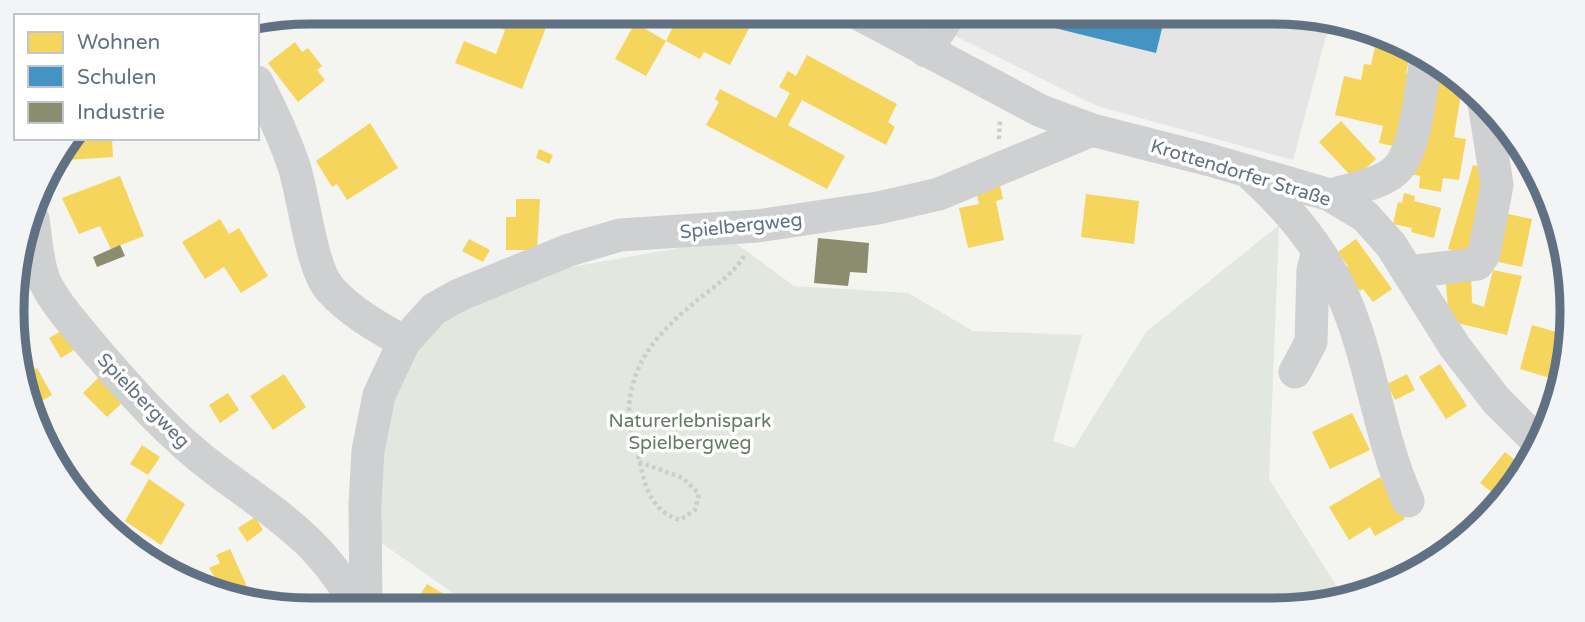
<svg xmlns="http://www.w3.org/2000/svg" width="1585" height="622" font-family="'Varela Round',sans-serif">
	<rect width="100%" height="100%" fill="#f4f4f1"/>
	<!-- built -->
	<polygon fill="#e4e5e4" points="957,12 1274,12 1330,21 1293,160 1097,106 947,32"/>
	<!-- green -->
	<polygon fill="#e2e7df" points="1279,225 1269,479 1344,598 1313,607 476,609 380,542 387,394 449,295 475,284 730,239 794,286 908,293 973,331 1082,335 1053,441 1074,448 1146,332"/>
	<!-- homes -->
	<g fill="#f6d55c">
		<polygon points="504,12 552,12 522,89 455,63 464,41 496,54 505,30 498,27"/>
		<polygon points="680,12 756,12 757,13 730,65 704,52 700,59 666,41"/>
		<polygon points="635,23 666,41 646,76 615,59"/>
		<polygon points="1378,33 1411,52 1406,73 1417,76 1402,148 1379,143 1383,126 1335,115 1344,76 1361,80 1364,64 1371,65"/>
		<polygon points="295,42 302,52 308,48 322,66 317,70 325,80 298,102 268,63"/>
		<polygon points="807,55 897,104 888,122 895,127 886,145 802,100 788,125 845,156 827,189 706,125 719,102 715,99 720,89 776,118 790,93 779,87 788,71 796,76"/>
		<polygon points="1434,65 1463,82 1454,137 1466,139 1459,180 1443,178 1441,192 1419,188 1420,176 1410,174"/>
		<polygon points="1341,121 1376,159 1354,179 1319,142"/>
		<polygon points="370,123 398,168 347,200 337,184 332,187 316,161"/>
		<polygon points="72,138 112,138 113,157 66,160 65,146"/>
		<polygon points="539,149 553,155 549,164 536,158"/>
		<polygon points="1473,165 1486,168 1473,254 1448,249"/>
		<polygon points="120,176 144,236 111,249 100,226 79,234 62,198"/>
		<polygon points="999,181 1003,199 996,201 1004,240 968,248 959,208 979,204 975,186"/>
		<polygon points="1404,193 1415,196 1414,201 1441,208 1434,238 1411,232 1412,228 1393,224 1398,202 1402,203"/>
		<polygon points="1086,194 1139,201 1134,244 1081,237"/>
		<polygon points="516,199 540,199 537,250 506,250 506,217 516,217"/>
		<polygon points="1503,213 1532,219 1522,267 1493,261"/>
		<polygon points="220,219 229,234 239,228 268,276 241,293 224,267 205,279 182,242"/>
		<polygon points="469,239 490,250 483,262 462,251"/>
		<polygon points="1356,239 1392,289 1373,302 1363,289 1360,291 1344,269 1348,266 1338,252"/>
		<polygon points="1493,270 1522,276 1507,335 1449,321 1445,272 1471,273 1472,303 1484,307"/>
		<polygon points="1571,290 1572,291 1568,322 1563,320"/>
		<polygon points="16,300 27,330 17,334 16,301"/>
		<polygon points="1532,325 1566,335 1557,380 1520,369"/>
		<polygon points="65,329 77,348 61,358 49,338"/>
		<polygon points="1440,364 1467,406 1446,419 1419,377"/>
		<polygon points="37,368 52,395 33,406 21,377"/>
		<polygon points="102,374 126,399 107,417 83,393"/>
		<polygon points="284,374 306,407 273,430 250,396"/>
		<polygon points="1407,374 1415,390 1395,400 1387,384"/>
		<polygon points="228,393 239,410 220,423 209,405"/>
		<polygon points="1552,398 1558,401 1557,407 1545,430 1539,426"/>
		<polygon points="1352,413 1370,450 1330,469 1312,432"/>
		<polygon points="142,445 160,457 148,475 130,464"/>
		<polygon points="52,452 69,473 63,477 62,477"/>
		<polygon points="1505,452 1526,469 1488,516 1480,510 1493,493 1480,483"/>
		<polygon points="1380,477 1405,519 1375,536 1370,527 1349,540 1329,507"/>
		<polygon points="149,479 185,504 161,545 125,521"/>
		<polygon points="255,517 263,530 247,542 238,528"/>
		<polygon points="230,549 251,595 242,598 227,596 209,568 220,563 216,555"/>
		<polygon points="427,584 469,609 411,609"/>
	</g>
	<!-- schools -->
	<polygon fill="#4393c3" points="1015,12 1166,12 1156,53 1014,18"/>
	<!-- industry -->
	<g fill="#8c8c6e">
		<polygon points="818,238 869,243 867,273 850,272 848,286 814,283"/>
		<polygon points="120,245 125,256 97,267 93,257"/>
	</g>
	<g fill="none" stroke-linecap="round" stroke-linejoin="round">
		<!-- path -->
		<g stroke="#cdcdcd" stroke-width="4.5" stroke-dasharray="3.5 3.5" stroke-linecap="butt">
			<polyline points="999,139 1000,119"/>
			<path d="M639 462 683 478 699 494 695 510 680 520C652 511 646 490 640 463 636 447 629 427 629 411 630 360 663 328 700 298 717 284 735 273 745 254"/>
		</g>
		<!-- minor -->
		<g stroke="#cfd0d1" stroke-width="33">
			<polyline points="855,12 1041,111 1092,130 1210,160 1330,195 1365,216 1391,245 1455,347 1496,400 1539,443"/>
			<polyline points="926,51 951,12"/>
			<path d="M257 82C271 109 284 137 294 166 304 197 311 268 330 289 349 311 379 328 404 342"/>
			<path d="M1252 175C1288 208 1321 248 1342 293 1372 360 1378 435 1408 501"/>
			<path d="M1330 195C1350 189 1380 185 1396 170 1417 150 1420 89 1426 60"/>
			<path d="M33 219C36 238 37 264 45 282 56 305 76 326 92 346 130 390 169 435 216 470 274 513 324 542 358 610"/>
			<polyline points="1408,272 1477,264 1484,254 1497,185 1484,103"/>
			<polyline points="1295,372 1311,342 1313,270 1316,259 1321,255"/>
			<polyline points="366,610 365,505 368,451 379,395 404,342 434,309 459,295 569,250 620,235 757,226 878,208 939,194 1092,130"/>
		</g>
	</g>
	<g text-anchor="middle" stroke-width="7" stroke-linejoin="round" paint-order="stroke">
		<!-- street labels -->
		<g font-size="19" fill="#617184" stroke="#fff">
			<text transform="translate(1241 172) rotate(17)" y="7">Krottendorfer Straße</text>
			<text transform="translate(741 225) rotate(-6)" y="7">Spielbergweg</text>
			<text transform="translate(144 400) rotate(46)" y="7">Spielbergweg</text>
		</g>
		<!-- park labels -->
		<g font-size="19" fill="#647b61" stroke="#fff">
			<text x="690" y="427">Naturerlebnispark<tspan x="690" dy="22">Spielbergweg</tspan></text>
		</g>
	</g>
	<!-- crop -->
	<path d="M0 0H1585V622H0ZM310 24H1274A286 286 0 0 1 1560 310V312A286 286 0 0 1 1274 598H310A286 286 0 0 1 24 312V310A286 286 0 0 1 310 24Z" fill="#f2f4f5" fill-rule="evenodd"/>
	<path fill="none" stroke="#617184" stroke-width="9" d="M310 24H1274A286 286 0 0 1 1560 310V312A286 286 0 0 1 1274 598H310A286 286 0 0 1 24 312V310A286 286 0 0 1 310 24Z"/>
	<!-- legend -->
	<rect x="14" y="14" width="245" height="126" fill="#ffffff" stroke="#c0c6ce" stroke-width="2"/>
	<rect x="28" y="32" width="35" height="21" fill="#f6d55c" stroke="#c0c6ce" stroke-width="2"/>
	<text x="77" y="49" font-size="21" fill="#617184">Wohnen</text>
	<rect x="28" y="66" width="35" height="21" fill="#4393c3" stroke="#c0c6ce" stroke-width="2"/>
	<text x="77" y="84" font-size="21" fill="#617184">Schulen</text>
	<rect x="28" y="102" width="35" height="21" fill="#8c8c6e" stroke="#c0c6ce" stroke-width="2"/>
	<text x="77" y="119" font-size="21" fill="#617184">Industrie</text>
</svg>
